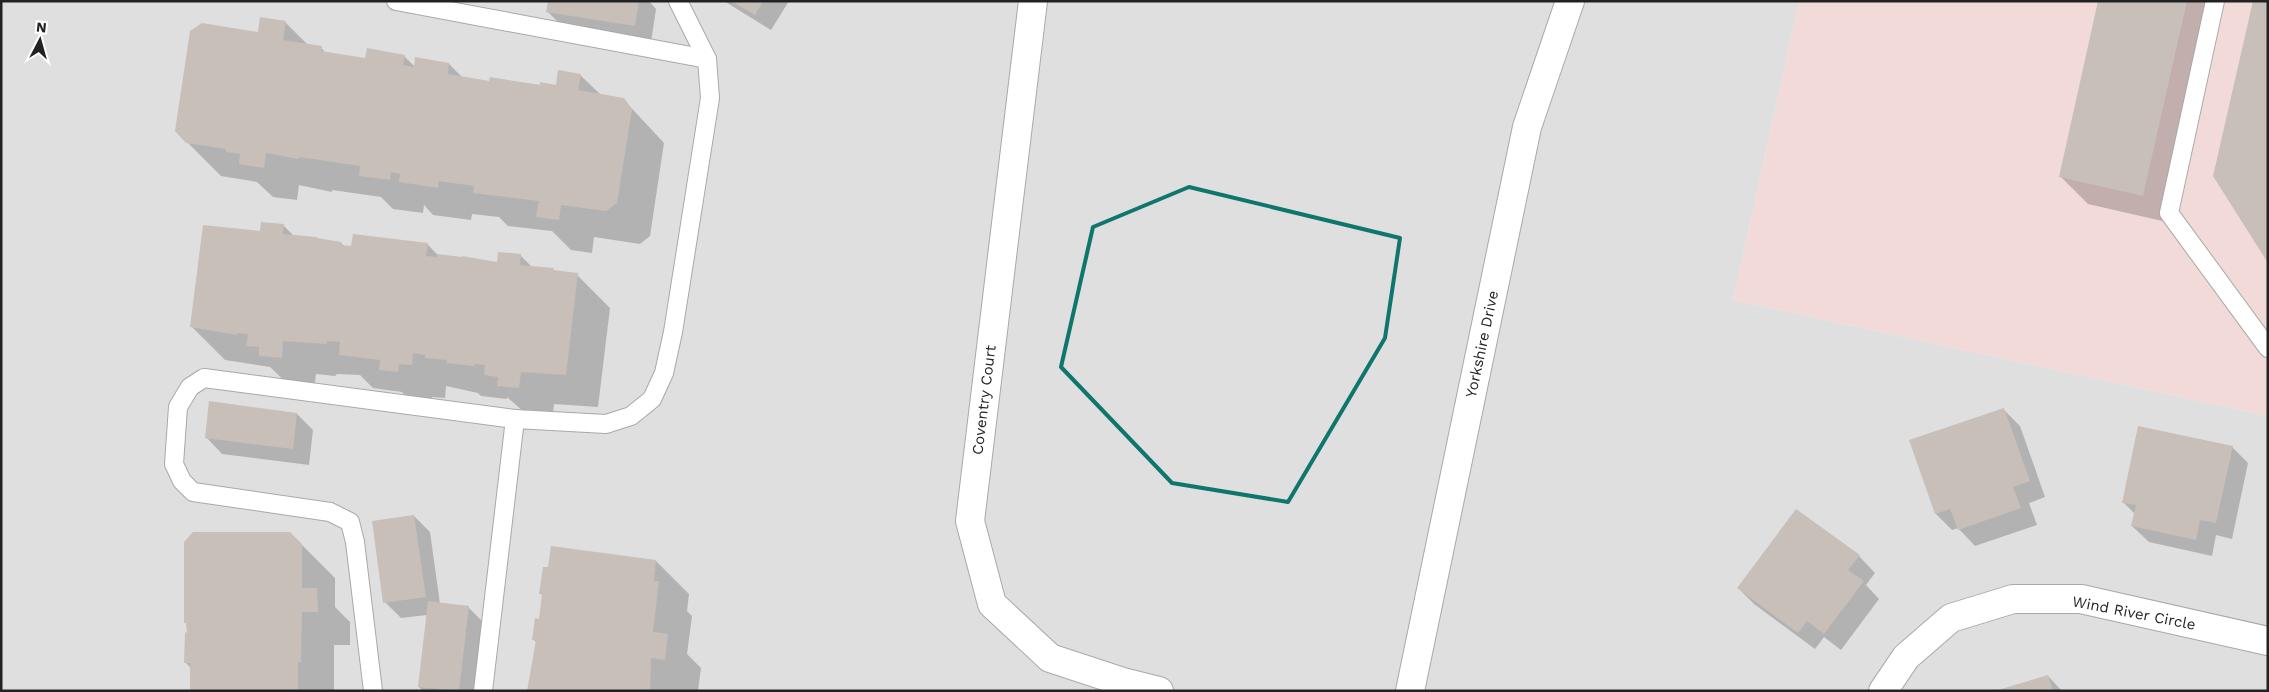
<svg xmlns="http://www.w3.org/2000/svg" width="2269" height="692" font-family="'Work Sans',sans-serif">
	<rect width="100%" height="100%" fill="#f2efe9"/>
	<!-- residential -->
	<polygon fill="#e0dfdf" points="1,1 1799,1 1733,300 2268,416 2268,691 1,691"/>
	<!-- commercial -->
	<polygon fill="#f2dad9" points="1799,1 2268,1 2268,416 1733,300"/>
	<!-- shadow -->
	<g fill="#0003">
		<polygon points="549,1 649,1 656,9 651,42 564,28 547,11"/>
		<polygon points="724,1 789,1 771,30"/>
		<polygon points="2100,1 2221,1 2171,223 2088,204 2060,176"/>
		<polygon points="285,22 308,45 321,48 326,53 366,59 404,56 415,67 449,64 463,78 490,82 557,86 580,75 601,95 623,99 664,143 650,236 640,244 594,237 592,253 571,250 552,231 508,226 499,217 472,214 471,220 433,215 424,205 423,213 393,209 381,197 332,190 332,192 299,185 297,200 273,197 257,182 221,176 187,142 259,34"/>
		<polygon points="283,225 294,236 341,243 344,246 427,244 439,256 498,263 520,255 532,267 577,275 610,308 598,407 554,404 552,421 532,419 507,397 507,399 481,396 478,393 446,386 445,398 432,397 431,405 413,403 402,392 373,388 360,375 337,374 335,376 316,374 314,391 293,389 270,367 225,360 192,327 261,233"/>
		<polygon points="2004,410 2020,426 2045,497 2029,503 2037,525 1975,546 1958,528 1952,530 1936,514 1911,441"/>
		<polygon points="297,414 313,430 309,465 222,454 206,437"/>
		<polygon points="2232,447 2248,463 2232,539 2216,535 2212,556 2149,542 2132,526 2135,514 2123,502"/>
		<polygon points="414,516 430,532 440,604 468,607 484,623 476,691 423,691 419,687 427,615 401,618 385,602"/>
		<polygon points="302,545 335,578 335,607 350,622 350,645 334,645 334,691 192,691 192,669 186,663 188,634"/>
		<polygon points="1859,556 1875,573 1866,585 1879,599 1841,650 1824,637 1815,649 1754,604 1738,588"/>
		<polygon points="656,561 689,594 687,611 692,616 687,654 701,668 698,691 529,691 537,643 533,639 541,620 543,596 541,594"/>
		<polygon points="2048,676 2062,691 2001,691"/>
	</g>
	<!-- building -->
	<g fill="#c7bfb8">
		<polygon points="548,1 639,1 635,26 546,12"/>
		<polygon points="731,1 763,1 755,15"/>
		<polygon points="2098,1 2187,1 2143,196 2059,177"/>
		<polygon points="2253,1 2268,1 2268,263 2213,176"/>
		<polygon points="260,17 286,21 283,40 322,46 321,51 365,58 367,48 405,55 403,65 414,67 415,57 449,63 448,74 489,81 490,77 540,85 540,82 556,85 558,70 581,74 578,90 624,98 632,109 617,203 606,211 561,205 559,220 536,217 539,201 473,193 474,186 439,181 438,188 399,182 400,174 391,172 390,180 359,176 360,166 299,157 299,159 266,153 264,168 239,164 240,154 226,152 226,149 186,143 175,131 190,31 202,23 258,32"/>
		<polygon points="261,222 284,224 283,234 317,237 317,238 341,242 341,245 351,246 353,234 428,243 426,256 437,257 437,254 462,257 462,256 497,262 498,252 521,254 520,265 554,268 553,270 578,273 566,375 521,372 519,388 497,386 498,377 484,375 485,365 474,364 474,366 446,363 447,360 425,358 425,355 413,353 412,365 399,364 398,372 379,370 380,360 339,355 340,342 327,341 327,344 283,341 282,358 259,356 259,347 246,346 248,334 237,333 237,335 190,327 203,225 260,231"/>
		<polygon points="209,401 297,413 293,449 205,438"/>
		<polygon points="2004,408 2030,481 2013,487 2021,508 1958,530 1950,509 1935,514 1909,440"/>
		<polygon points="2138,426 2233,446 2216,523 2200,520 2196,540 2131,526 2136,505 2122,503"/>
		<polygon points="1796,509 1860,555 1848,570 1864,581 1824,634 1807,621 1798,633 1737,588"/>
		<polygon points="414,515 426,597 383,603 372,521"/>
		<polygon points="193,532 290,532 302,544 302,588 317,588 318,612 302,612 301,663 298,662 298,691 190,691 190,663 184,663 185,632 187,633 186,623 184,623 184,542"/>
		<polygon points="551,546 656,560 654,581 659,581 653,632 668,634 665,660 651,658 650,691 527,691 536,640 532,640 535,618 539,619 542,594 539,594 543,567 548,567"/>
		<polygon points="428,601 469,606 459,691 418,687"/>
		<polygon points="2048,675 2053,691 1998,691 1998,690"/>
	</g>
	<g fill="none" stroke-linecap="round" stroke-linejoin="round">
		<!-- service casing -->
		<g stroke="#a9a9a9" stroke-width="20">
			<g id="service">
				<polyline points="396,1 707,59"/>
				<polyline points="2215,1 2169,213 2268,348"/>
				<polyline points="373,691 355,542 350,522 330,512 193,492 182,481 174,464 178,407 190,387 204,378 515,419"/>
				<polyline points="483,691 515,419 606,424 631,416 652,399 664,373 673,332 710,98 707,59 678,1"/>
			</g>
		</g>
		<!-- minor casing -->
		<g stroke="#a9a9a9" stroke-width="30">
			<g id="minor">
				<polyline points="1033,1 970,521 992,604 1050,658 1123,682 1159,691"/>
				<polyline points="1410,691 1527,127 1570,1"/>
				<polyline points="1883,691 1906,657 1951,618 2013,599 2081,599 2268,641"/>
			</g>
		</g>
		<!-- service -->
		<use href="#service" stroke="#fff" stroke-width="18"/>
		<!-- minor -->
		<use href="#minor" stroke="#fff" stroke-width="28"/>
	</g>
	<!-- marked area -->
	<path fill="none" stroke="#0f766e" stroke-width="4" stroke-linejoin="round" d="M1189 187 1400 238 1385 338 1288 502 1172 483 1061 367 1093 227Z"/>
	<g text-anchor="middle" stroke-width="4" stroke-linejoin="round" paint-order="stroke">
		<!-- street labels -->
		<g font-size="15" fill="#222" stroke="#fff">
			<text transform="translate(1482 344) rotate(-78)" y="5">Yorkshire Drive</text>
			<text transform="translate(984 400) rotate(-83)" y="5">Coventry Court</text>
			<text transform="translate(2134 613) rotate(11)" y="5">Wind River Circle</text>
		</g>
	</g>
	<!-- border -->
	<rect width="2269" height="692" fill="none" stroke="#222222" stroke-width="5"/>
	<!-- north arrow -->
	<g transform="translate(40 40) rotate(6)" stroke="#ffffff" stroke-width="4" paint-order="stroke">
	<path d="M0-4L9 19L0 12L-9 19Z" fill="#222222"/>
	<text y="-8" font-size="14" font-weight="bold" text-anchor="middle" fill="#222222">N</text>
	</g>
</svg>
